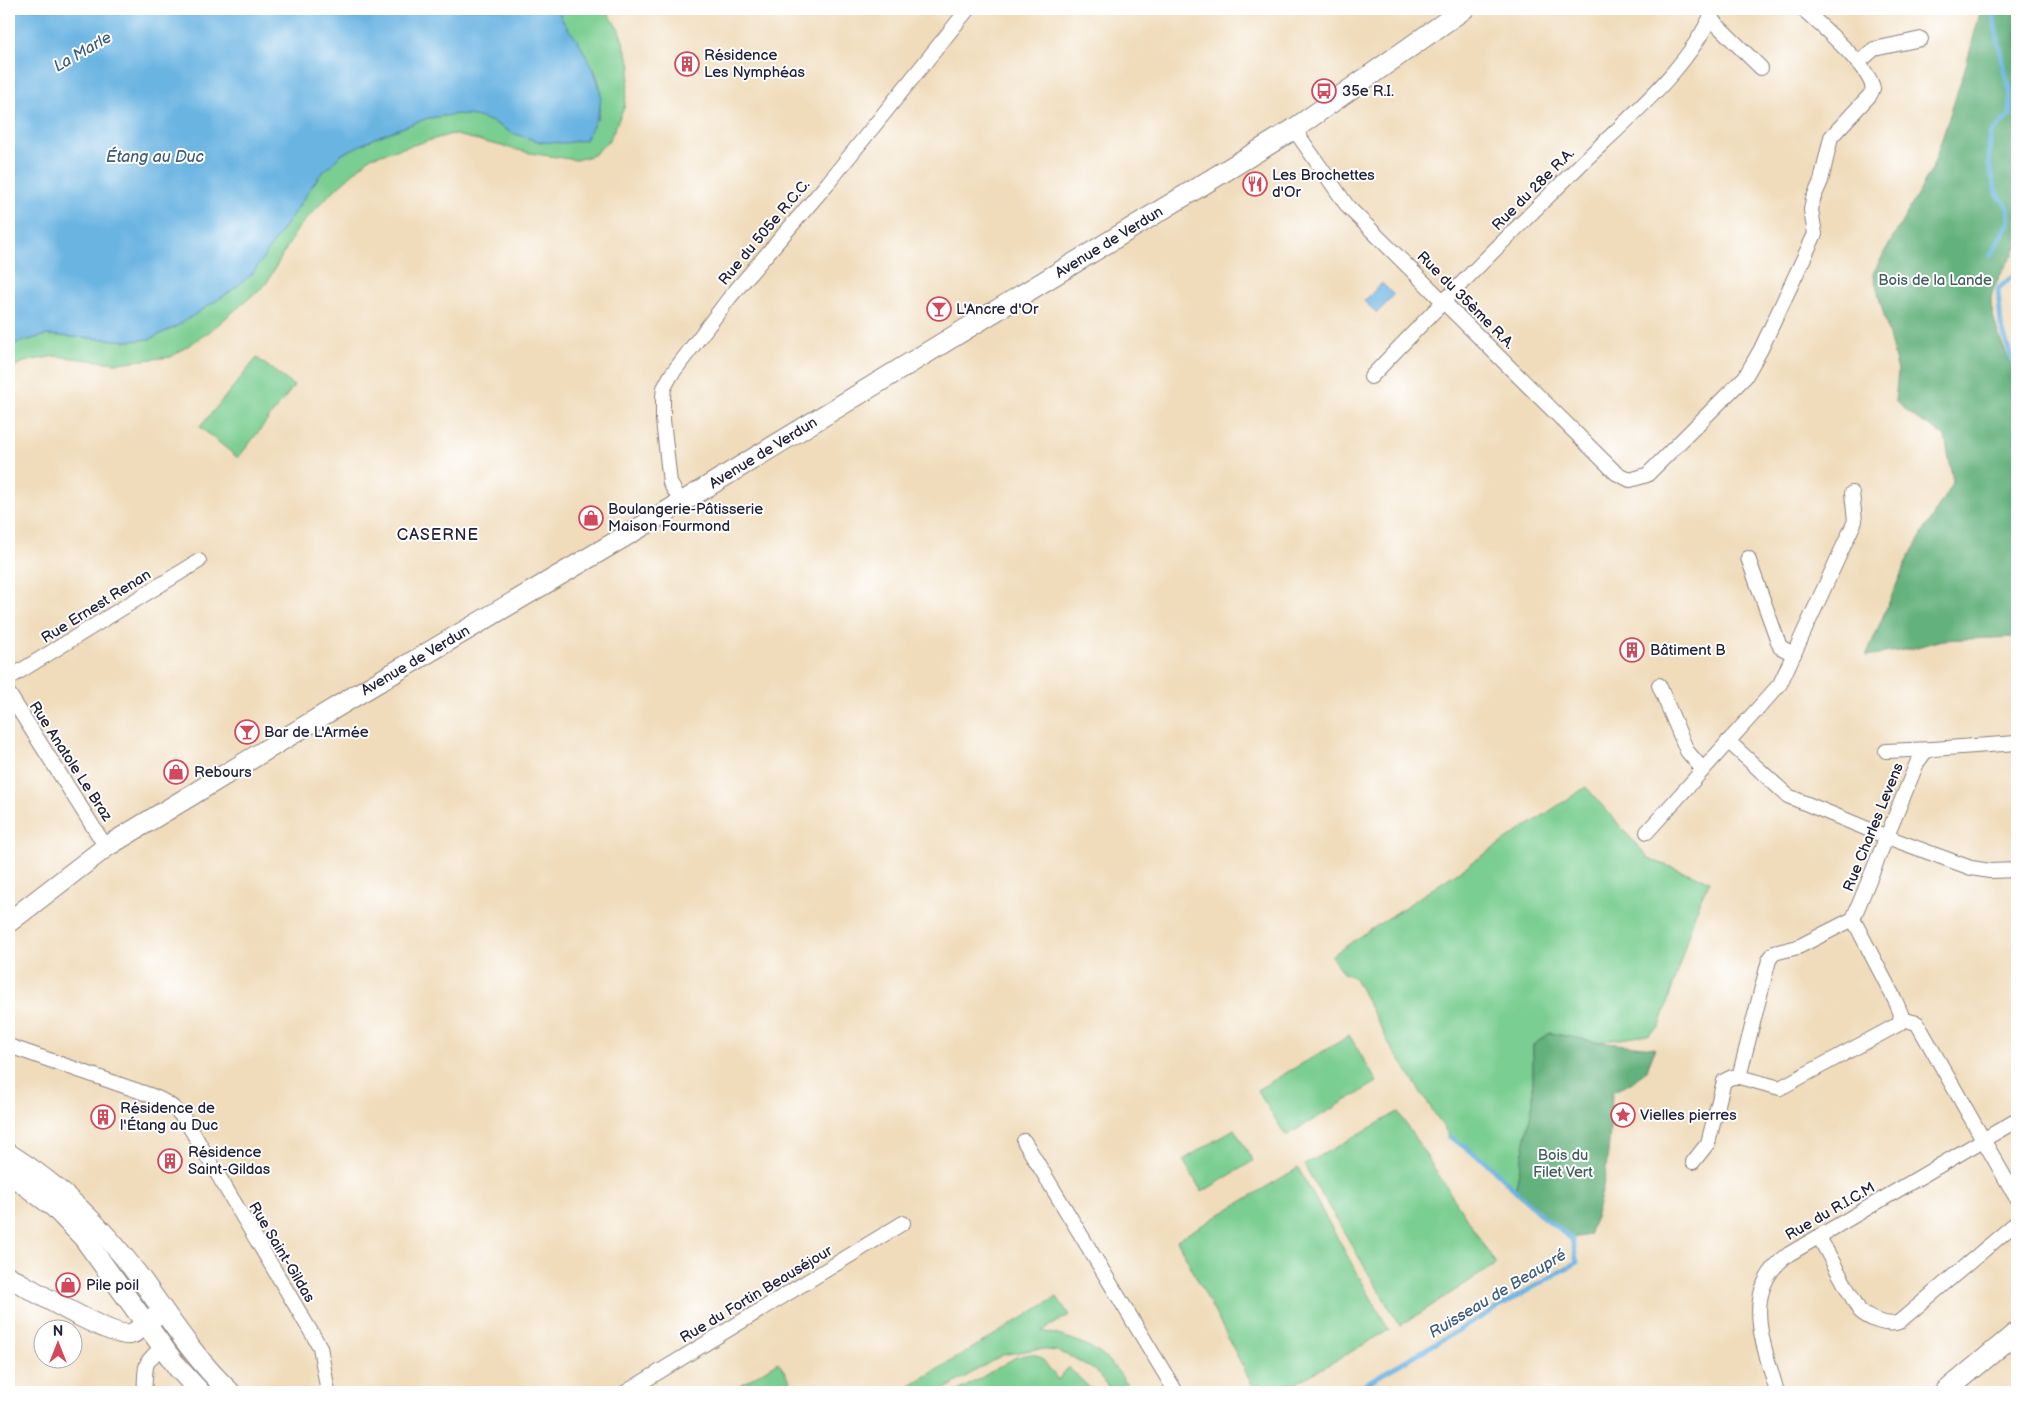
<svg xmlns="http://www.w3.org/2000/svg" width="2026" height="1401" font-family="'Balsamiq Sans',sans-serif">
	<rect width="100%" height="100%" fill="#fff"/>
	<filter id="ink" filterUnits="userSpaceOnUse"><feTurbulence type="fractalNoise" baseFrequency=".02" numOctaves="2"/><feDisplacementMap in="SourceGraphic" scale="10" xChannelSelector="R" yChannelSelector="G"/><feConvolveMatrix kernelMatrix="1 2 1 2 8 2 1 2 1" color-interpolation-filters="sRGB"/></filter>
	<filter id="wash" filterUnits="userSpaceOnUse"><feTurbulence type="fractalNoise" baseFrequency=".0096" numOctaves="4" result="noise"/><feDisplacementMap in="SourceGraphic" scale="20" xChannelSelector="R" yChannelSelector="G"/><feGaussianBlur stdDeviation="1.12" result="paint"/><feColorMatrix in="noise" values="0 0 0 0 0 0 0 0 0 0 0 0 0 0 0 0 0 1.4 0 .05"/><feComposite in="paint" operator="in"/></filter>
	<g filter="url(#wash)">
		<rect width="100%" height="100%" fill="#f0dcbb"/>
		<!-- green -->
		<g fill="#7ace91" stroke="#4e7866">
			<path d="M558 9H605L619 30 631 65 624 108 609 141 593 155 576 160 530 153 452 134 371 157 330 194 298 228 266 284 209 332 171 357 116 363 54 356 24 362 9 369V345L47 335 129 341 150 339 177 326 231 291 253 273 319 176 342 154 377 137 428 118 458 114 476 116 493 122 512 133 541 142 598 119C599 109 602 98 600 88 596 58 566 37 558 9Z"/>
			<polygon points="257,358 294,386 238,458 200,427"/>
			<polygon points="1586,787 1649,859 1710,881 1698,904 1660,1027 1648,1035 1597,1042 1550,1033 1533,1045 1533,1102 1515,1191 1485,1161 1450,1137 1391,1047 1355,978 1343,973 1331,956"/>
			<polygon points="1349,1035 1377,1082 1286,1136 1257,1090 1339,1042"/>
			<polygon points="1398,1112 1496,1264 1400,1326 1304,1165"/>
			<polygon points="1234,1129 1253,1161 1202,1192 1183,1160"/>
			<polygon points="1298,1168 1389,1330 1281,1392 1256,1392 1177,1240"/>
			<path d="M1057 1297 1069 1315 1042 1331C1085 1341 1109 1351 1131 1392H1112L1096 1371 1074 1358 1057 1351 1037 1349 1002 1355 940 1392H900Z"/>
			<polygon points="1031,1354 1040,1356 1058,1380 1068,1367 1094,1392 957,1392 1016,1357"/>
			<polygon points="778,1362 798,1392 729,1392 731,1391"/>
		</g>
		<!-- forest -->
		<g fill="#63b17b" stroke="#426a5b">
			<path d="M1981 9H2017V248C2010 259 1991 287 1991 300 1990 314 2005 353 2012 366L2017 365V637L1942 640 1910 649 1866 656 1907 560 1953 482 1945 436 1917 419 1895 401 1898 371 1873 273 1932 169 1965 69Z"/>
			<path d="M1550 1033 1597 1042 1655 1048 1647 1070 1631 1083 1612 1092C1610 1140 1607 1190 1589 1235L1572 1238 1534 1210 1515 1192 1533 1102V1045Z"/>
		</g>
		<!-- water -->
		<g fill="#6ab4e2" stroke="#466b8e">
			<path d="M9 9H558C562 23 569 29 578 41 582 47 585 55 589 61 606 94 604 108 585 140L565 143 541 142 512 133 493 122 475 116 458 114 428 118 377 137 342 154 319 176 253 273 231 291 177 326 150 339 129 341 47 335 9 345Z"/>
			<polygon points="1382,283 1394,295 1377,313 1364,301"/>
		</g>
		<g fill="none" stroke-linecap="round" stroke-linejoin="round">
			<!-- stream -->
			<g stroke="#6ab4e2" stroke-width="5">
				<polyline points="1991,255 2009,222 2008,207 1997,194 1989,165 1990,134 2010,115 2011,94 2004,70 1992,9"/>
				<polyline points="2012,360 2001,325 1998,289 2017,272"/>
				<polyline points="1351,1392 1577,1262 1572,1239 1543,1217 1485,1161 1450,1137"/>
			</g>
		</g>
	</g>
	<g filter="url(#ink)">
		<g fill="none" stroke-linecap="round" stroke-linejoin="round">
			<!-- street casing -->
			<g stroke="#897f7b" stroke-width="16">
				<g id="street">
					<polyline points="1710,18 1761,68"/>
					<polyline points="1858,63 1874,49 1921,39"/>
					<path d="M1294 129 1348 207 1616 473 1630 480 1647 475 1745 377 1761 349 1815 234 1811 210 1813 199 1821 181 1831 137 1870 95 1873 89C1870 67 1820 25 1803 9"/>
					<path d="M1371 377C1439 305 1509 235 1579 166 1625 121 1690 68 1714 9"/>
					<polyline points="681,502 670,483 663,420 663,397 664,388 671,375 730,297 828,183 968,9"/>
					<polyline points="1748,558 1780,647 1794,654"/>
					<polyline points="9,678 199,561"/>
					<polyline points="1659,685 1687,751 1703,770"/>
					<polyline points="9,694 106,847"/>
					<polyline points="1728,741 1788,796 1887,837 1971,868 1990,871 2017,870"/>
					<polyline points="1886,751 1932,749"/>
					<polyline points="1647,832 1780,684 1855,521 1852,493"/>
					<polygon points="1853,919 1896,1002 1901,1014 1899,1024 1780,1088 1739,1077 1769,960 1774,953 1798,947"/>
					<polyline points="1853,919 1917,763 1925,752 1933,749 2017,743"/>
					<polyline points="1901,1019 1917,1023 2017,1199"/>
					<path d="M9 1046 150 1095C166 1101 176 1108 186 1121L320 1347 328 1392"/>
					<polyline points="1024,1141 1176,1392"/>
					<polyline points="1693,1162 1708,1143 1724,1081 1732,1077 1739,1077"/>
					<path d="M1819 1237 1859 1310C1868 1319 1888 1327 1899 1322L2017 1222"/>
					<path d="M144 1392C147 1366 140 1365 163 1347"/>
					<polyline points="626,1392 903,1223"/>
					<path d="M1777 1392C1764 1344 1739 1290 1789 1254L2017 1120"/>
				</g>
			</g>
			<!-- secondary casing -->
			<g stroke="#897f7b" stroke-width="22">
				<g id="secondary">
					<path id="s1" d="M9 922 106 847 358 694 646 524 1294 129 1464 9"/>
					<path d="M9 1154C60 1186 105 1230 141 1279 169 1318 195 1359 230 1392"/>
					<polyline points="9,1173 54,1207 83,1237 178,1368 200,1392"/>
					<path d="M9 1277C29 1288 112 1338 130 1334 139 1332 147 1323 155 1317"/>
					<polyline points="1945,1392 2017,1332"/>
				</g>
			</g>
			<!-- street -->
			<use href="#street" stroke="#fff" stroke-width="14"/>
			<!-- secondary -->
			<use href="#secondary" stroke="#fff" stroke-width="20"/>
		</g>
	</g>
	<!-- icons -->
	<defs>
		<g id="building-ring" transform="scale(1.25)"><circle r="9.5" fill="#fff" stroke="#d1495b" stroke-width="1.5"/><path d="M-4-6H4V6H1V3H-1V6H-4ZM-2.5-4.3h1.7v1.8h-1.7ZM.8-4.3h1.7v1.8H.8ZM-2.5-1h1.7V.8h-1.7ZM.8-1h1.7V.8H.8Z" fill="#d1495b"/></g>
		<g id="bus-ring" transform="scale(1.25)"><circle r="9.5" fill="#fff" stroke="#d1495b" stroke-width="1.5"/><path d="M-5-6H5V4H4V6H2V4H-2V6H-4V4H-5ZM-3.5-4V0h7V-4ZM-3.5 1.2v1.5H-2V1.2ZM2 1.2v1.5H3.5V1.2Z" fill="#d1495b"/></g>
		<g id="restaurant-ring" transform="scale(1.25)"><circle r="9.5" fill="#fff" stroke="#d1495b" stroke-width="1.5"/><path d="M-5-6h1v4h1v-4h1v4h1v-4h1v5L-1.5 .5V6h-2V.5L-5-1ZM5-6V6H3V1.5H1.5Q1.5-4 5-6Z" fill="#d1495b"/></g>
		<g id="bar-ring" transform="scale(1.25)"><circle r="9.5" fill="#fff" stroke="#d1495b" stroke-width="1.5"/><path d="M-6-5H6L.8 .8V4.5H3.5V6h-7V4.5H-.8V.8Z" fill="#d1495b"/></g>
		<g id="shop-ring" transform="scale(1.25)"><circle r="9.5" fill="#fff" stroke="#d1495b" stroke-width="1.5"/><path d="M-5-2.5h2.3a2.7 3.5 0 0 1 5.4 0H5L5.5 6h-11ZM-1.5-2.5h3a1.5 2.3 0 0 0-3 0Z" fill="#d1495b"/></g>
		<g id="sight-ring" transform="scale(1.25)"><circle r="9.5" fill="#fff" stroke="#d1495b" stroke-width="1.5"/><path d="M0-6L1.8-2.2L6-1.7L2.9 1.2L3.7 5.4L0 3.3L-3.7 5.4L-2.9 1.2L-6-1.7L-1.8-2.2Z" fill="#d1495b"/></g>
	</defs>
	<g fill-rule="evenodd">
		<use href="#building-ring" x="687" y="64"/>
		<use href="#bus-ring" x="1324" y="91"/>
		<use href="#restaurant-ring" x="1255" y="184"/>
		<use href="#bar-ring" x="939" y="309"/>
		<use href="#shop-ring" x="591" y="518"/>
		<use href="#building-ring" x="1632" y="650"/>
		<use href="#bar-ring" x="247" y="732"/>
		<use href="#shop-ring" x="176" y="772"/>
		<use href="#sight-ring" x="1623" y="1115"/>
		<use href="#building-ring" x="103" y="1117"/>
		<use href="#building-ring" x="170" y="1161"/>
		<use href="#shop-ring" x="68" y="1285"/>
	</g>
	<g text-anchor="middle" stroke-width="4" stroke-linejoin="round" paint-order="stroke">
		<!-- poi labels -->
		<g font-size="15" fill="#22223b" stroke="#fff" text-anchor="start">
			<text x="704" y="60">Résidence<tspan x="704" dy="17">Les Nymphéas</tspan></text>
			<text x="1342" y="96">35e R.I.</text>
			<text x="1272" y="180">Les Brochettes<tspan x="1272" dy="17">d'Or</tspan></text>
			<text x="956" y="314">L'Ancre d'Or</text>
			<text x="608" y="514">Boulangerie-Pâtisserie<tspan x="608" dy="17">Maison Fourmond</tspan></text>
			<text x="1650" y="655">Bâtiment B</text>
			<text x="264" y="737">Bar de L'Armée</text>
			<text x="194" y="777">Rebours</text>
			<text x="120" y="1113">Résidence de<tspan x="120" dy="17">l'Étang au Duc</tspan></text>
			<text x="1640" y="1120">Vielles pierres</text>
			<text x="188" y="1157">Résidence<tspan x="188" dy="17">Saint-Gildas</tspan></text>
			<text x="86" y="1290">Pile poil</text>
		</g>
		<!-- street labels -->
		<g font-size="15" fill="#22223b" stroke="#fff">
			<text transform="translate(1533 189) rotate(-45)" y="5">Rue du 28e R.A.</text>
			<text transform="translate(764 232) rotate(-50)" y="5">Rue du 505e R.C.C.</text>
			<text dy="5" stroke="none"><textPath href="#s1" startOffset="1294">Avenue de Verdun</textPath></text>
			<text transform="translate(1466 300) rotate(45)" y="5">Rue du 35ème R.A.</text>
			<text dy="5" stroke="none"><textPath href="#s1" startOffset="889">Avenue de Verdun</textPath></text>
			<text transform="translate(96 606) rotate(-32)" y="5">Rue Ernest Renan</text>
			<text dy="5" stroke="none"><textPath href="#s1" startOffset="484">Avenue de Verdun</textPath></text>
			<text transform="translate(71 761) rotate(57)" y="5">Rue Anatole Le Braz</text>
			<text transform="translate(1873 827) rotate(-68)" y="5">Rue Charles Levens</text>
			<text transform="translate(1830 1211) rotate(-30)" y="5">Rue du R.I.C.M</text>
			<text transform="translate(282 1252) rotate(59)" y="5">Rue Saint-Gildas</text>
			<text transform="translate(756 1294) rotate(-31)" y="5">Rue du Fortin Beauséjour</text>
		</g>
		<!-- park labels -->
		<g font-size="15" fill="#415e59" stroke="#fff">
			<text x="1935" y="285">Bois de la Lande</text>
			<text x="1563" y="1160">Bois du<tspan x="1563" dy="17">Filet Vert</tspan></text>
		</g>
		<!-- water labels -->
		<g font-size="16" font-style="italic" fill="#3f5c7e" stroke="#fff">
			<text transform="translate(82 51) rotate(-30)" y="6">La Marle</text>
			<text x="155" y="162">Étang au Duc</text>
			<text transform="translate(1497 1293) rotate(-31)" y="6">Ruisseau de Beaupré</text>
		</g>
		<!-- neighbourhood labels -->
		<g font-size="16" letter-spacing="1" fill="#22223b" stroke="#fff">
			<text x="438" y="540">CASERNE</text>
		</g>
	</g>
	<!-- margin -->
	<rect width="2026" height="1401" fill="none" stroke="#fff" stroke-width="30"/>
	<!-- north arrow -->
	<g transform="translate(58 1344)"><circle r="24" fill="#ffffff" stroke="#a7a7b1"/>
	<path d="M0-4L9 19L0 12L-9 19Z" fill="#d1495b"/>
	<text y="-8" font-size="14" font-weight="bold" text-anchor="middle" fill="#22223b">N</text>
	</g>
</svg>
